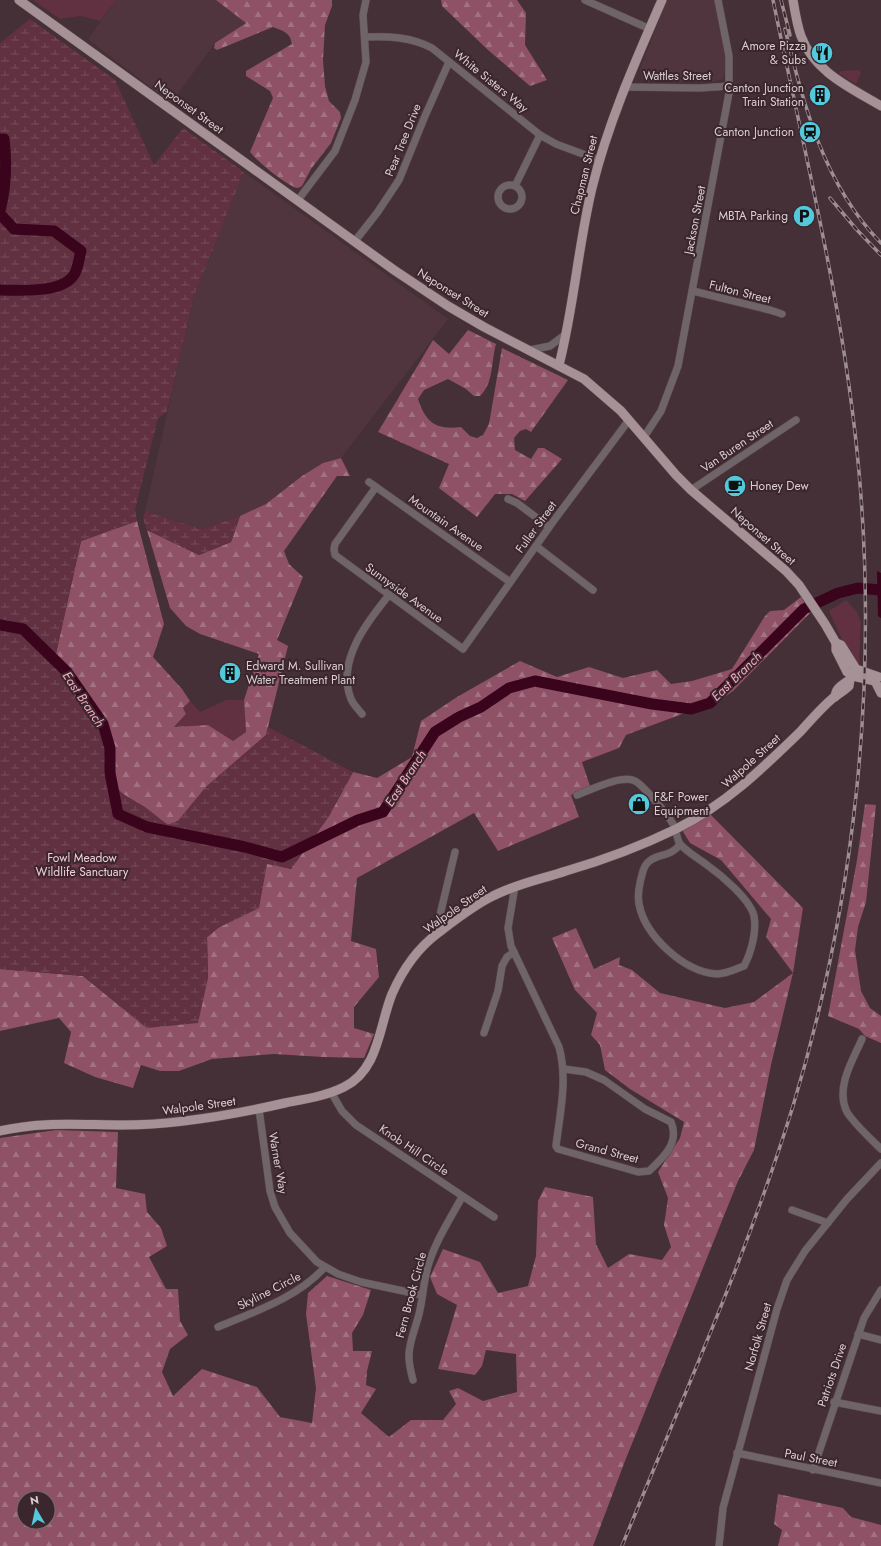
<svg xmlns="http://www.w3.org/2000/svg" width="881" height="1546" font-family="Jost,sans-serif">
	<defs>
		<pattern id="forest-firs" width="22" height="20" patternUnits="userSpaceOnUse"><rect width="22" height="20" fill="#8e5166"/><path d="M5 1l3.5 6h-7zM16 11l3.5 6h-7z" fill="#a27182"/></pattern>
		<pattern id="wetland-marsh" width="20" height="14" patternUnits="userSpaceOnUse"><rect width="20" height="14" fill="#613041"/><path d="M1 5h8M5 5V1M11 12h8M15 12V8" fill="none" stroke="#774d5c"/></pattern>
	</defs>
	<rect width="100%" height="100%" fill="#443036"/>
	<!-- built -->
	<g fill="#51353e">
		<polygon points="116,0 217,0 247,22 215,43 171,103 88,39"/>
		<polygon points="667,0 714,0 725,54 726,69 723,79 713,82 647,82 642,79 640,69"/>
		<polygon points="244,172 448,319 341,458 323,463 302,476 266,504 240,516 201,529 145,511 194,296"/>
	</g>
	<!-- green -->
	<g fill="#613041">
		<polygon points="33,0 116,0 100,21 81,16 60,19"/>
		<polygon points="859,70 861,73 856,84 838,73 842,71"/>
		<polygon points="846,600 857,612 861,622 859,665 850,657 829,611"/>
		<polygon points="226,700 244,700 246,732 233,741 208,725 174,728 186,714 183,708 190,701 200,712"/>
	</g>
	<!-- forest -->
	<g fill="url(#forest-firs)" fill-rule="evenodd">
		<path d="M216 0H332V6L325 25 323 60 325 86 329 101 340 112 341 118 331 143 311 169 302 186 298 188C288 187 257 161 250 152L273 98 270 91 246 76V71L292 44C290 32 283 31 273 27L217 50 214 48 215 43 246 23Z"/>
		<polygon points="441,0 517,0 526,13 525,45 547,80 530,86 488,50 442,6"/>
		<path d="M468 330 496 344C491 361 494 383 480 396H474L466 389 448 379 424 390 418 399C426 423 436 430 461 427L470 436 477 438 483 435 489 424 502 348 568 380 531 432 526 429 520 431 514 438 515 450 531 459 538 448H544L562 459 525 501 512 494H495L477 517 439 488 449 464 378 432 433 340 449 354Z"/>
		<polygon points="341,458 350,476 337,476 284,551 289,564 303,577 277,640 288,646 266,735 206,787 178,821 168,825 123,794 113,785 114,743 107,727 90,707 85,692 55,658 81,541 137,521 164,624 153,657 182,689 190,701 183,708 186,714 174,727 208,725 233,741 246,732 244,700 259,654 200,634 186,626 170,608 147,530 199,555 231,542 240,516 266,504 302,476 323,463"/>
		<polygon points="801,597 811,612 733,691 710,707 682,714 626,735 619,748 582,762 590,786 571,795 579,817 498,851 474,813 357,878 351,941 376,949 379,977 354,1007 354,1028 374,1034 364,1058 323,1057 274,1054 212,1059 179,1071 160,1071 141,1065 133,1088 95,1077 64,1063 71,1032 59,1018 0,1031 0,969 83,976 147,1028 208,978 207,937 218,928 267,863 291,869 329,816 353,772 377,778 412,757 421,721 457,697 520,661 557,677 589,667 623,678 657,670 671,684 692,681 732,669 765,616 770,611 784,610"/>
		<polygon points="865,804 876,805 866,902 858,927 855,950 861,991 870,1008 881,1016 881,1043 865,1036 859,1029 828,1016 857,860"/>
		<path d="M710 814 803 908 793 973 771 1065 754 1150 738 1181 625 1461 593 1546H0V1138L56 1130 118 1132 116 1188 145 1194 147 1212 161 1228 167 1246 149 1257 166 1289H178L180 1321 188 1335 170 1349 162 1372 173 1396 202 1369 257 1387 280 1417 312 1423 316 1388 306 1314 308 1293 327 1276 371 1290 363 1315 352 1333 353 1351H372L367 1371 366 1385 376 1389 361 1413 389 1437 411 1420H443L456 1404 449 1391 458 1388 483 1401 517 1392 516 1354 486 1350 482 1366 475 1375 438 1369 457 1305 437 1294 430 1277 443 1249 480 1262 498 1293 528 1286 536 1256 538 1201 545 1187 593 1197 596 1244 608 1268 629 1254 662 1260 671 1247 664 1225 668 1198 658 1172 680 1138 684 1122 630 1089 605 1070 600 1045 591 1035 597 1013 575 990 552 938 576 928 594 969 620 957 619 965 632 970 660 993 725 1008 754 1002 793 973 766 937 771 919 721 860 690 843 682 830ZM24 1498H48V1522H24Z"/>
		<polygon points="778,1494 843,1508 851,1517 881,1525 881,1546 778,1546 782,1530 774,1524"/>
	</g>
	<!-- wetland -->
	<g fill="url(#wetland-marsh)">
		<polygon points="30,19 115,80 154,165 183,128 244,172 194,296 167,412 158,418 135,510 137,521 81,541 55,658 74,676 85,692 90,707 107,727 114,743 113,785 123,794 145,807 168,825 178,821 206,787 266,735 268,727 353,772 329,816 291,869 267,864 259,908 218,928 207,937 208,978 198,1023 147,1028 83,976 0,969 0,627 18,626 0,619 0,43"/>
		<polygon points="145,511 201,529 240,516 231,542 199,555 147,530 143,519"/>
	</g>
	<!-- water -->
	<polygon fill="#39041c" points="877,571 881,573 881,618 878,616"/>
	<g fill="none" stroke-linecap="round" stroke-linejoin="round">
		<!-- river -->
		<g stroke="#39041c" stroke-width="11">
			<path d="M0 139H4C7 163 6 187 0 211"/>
			<path d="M0 214 14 229 54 231 81 251C79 258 78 269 74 275 61 294 20 290 0 290"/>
			<polyline points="0,625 23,629 67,672 103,724 110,748 110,773 118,814 147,827 245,847 282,857 358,820 383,812 435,732 459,717 481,707 509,688 535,681 652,704 691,709 710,703 804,609 838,593 858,588 881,590"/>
		</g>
		<!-- minor casing -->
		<g stroke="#5f4c52" stroke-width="8">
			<g id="minor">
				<polyline points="585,0 650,29"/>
				<path d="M365 37C389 36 411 37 432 48L540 135 556 144 599 160"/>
				<polyline points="624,87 700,88 730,86"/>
				<circle cx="510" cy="197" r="12"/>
				<polyline points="515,186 540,135"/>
				<polyline points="298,200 335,151 355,100 366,62 363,15 366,0"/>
				<polyline points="355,241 377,213 399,180 425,116 449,62"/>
				<polyline points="693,291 770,310 782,314"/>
				<polyline points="530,350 550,346 566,334"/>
				<polyline points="644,437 661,411 678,366 729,93 729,56 718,0"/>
				<polyline points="369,482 510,582"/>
				<polyline points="376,487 335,544 334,549 335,555 463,649 555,519 629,420"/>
				<polyline points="691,490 796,420"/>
				<polyline points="508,499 517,503 549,527"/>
				<polyline points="536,546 593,590"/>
				<path d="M362 714C358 709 353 704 351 699 336 661 367 622 389 595"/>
				<path d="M577 795C590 790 622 774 635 781 643 785 668 815 673 824 677 830 676 838 680 844 688 853 698 858 707 865 721 875 750 899 754 916 757 931 751 953 744 966 736 969 726 974 717 974 684 972 645 936 639 904 637 894 640 881 643 871 649 851 670 860 680 844"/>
				<path d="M515 886 508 928 511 946 559 1047C568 1079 560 1113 556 1146L558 1149 638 1172 649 1171C663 1158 680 1143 671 1122L645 1109 604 1080 586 1072 564 1069"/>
				<polyline points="439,932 440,915 455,852"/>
				<polyline points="484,1033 498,991 502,966 507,957 514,952"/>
				<path d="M862 1039C853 1060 836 1086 846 1110 850 1120 872 1140 881 1149"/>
				<polyline points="331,1092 342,1111 356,1125 494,1217"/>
				<polyline points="259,1109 270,1191 275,1207 290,1233 317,1262 338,1274 361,1282 422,1295"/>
				<polyline points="792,1210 828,1223"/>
				<path d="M218 1327C256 1311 297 1298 325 1267"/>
				<polyline points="858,1334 881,1340"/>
				<path d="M413 1380C405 1352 410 1345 418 1318 423 1301 423 1283 428 1266 435 1242 450 1219 462 1197"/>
				<polyline points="834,1402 881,1411"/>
				<polyline points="737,1453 881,1483"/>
				<polyline points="813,1470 864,1318 881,1290"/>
				<polyline points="719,1546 723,1508 777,1309 787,1280 805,1251 847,1199 881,1163"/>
			</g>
		</g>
		<!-- major casing -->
		<g stroke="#5f4c52" stroke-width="10">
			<g id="major">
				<polyline points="19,0 394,270 448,306 484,327 584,379 621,411 676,475 691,490 786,571 799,585 825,624 836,643 836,650 847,672 857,677 875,681 881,693"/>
				<path d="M793 0C795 12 797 25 801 36 814 72 851 88 881 106"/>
				<path d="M559 365C574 307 578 246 592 188 608 123 635 62 662 0"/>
				<polyline points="836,643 841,645 856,669 879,677"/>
				<path d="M835 697C836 684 848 684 854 675"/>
				<path d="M0 1131C41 1121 81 1125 123 1125 177 1125 232 1115 285 1103 305 1099 326 1096 344 1087 379 1070 379 1026 392 994 402 971 418 948 438 933 455 920 474 905 493 896 516 884 542 879 566 871 604 860 641 846 676 829 725 805 762 769 801 731 811 720 821 708 833 698 838 694 844 691 849 686L850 679"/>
			</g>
		</g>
		<!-- minor -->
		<use href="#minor" stroke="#6f6467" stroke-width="7"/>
		<!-- major -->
		<use href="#major" stroke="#a69197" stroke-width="9"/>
		<!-- rail casing -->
		<g stroke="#9e8e93" stroke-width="3.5">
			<g id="rail">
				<polyline points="781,0 790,35"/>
				<path d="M785 29C804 106 824 185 881 243"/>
				<polyline points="830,198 857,230 881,255"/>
				<path d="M622 1546C681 1401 747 1256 793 1106 855 901 878 685 859 472 845 313 805 156 773 0"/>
			</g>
		</g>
		<!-- rail -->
		<use href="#rail" stroke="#3a262c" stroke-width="2" stroke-dasharray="6" stroke-linecap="butt"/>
	</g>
	<!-- icons -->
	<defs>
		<g id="restaurant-disc" transform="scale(1.15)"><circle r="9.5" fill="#53cadc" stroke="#3a262c"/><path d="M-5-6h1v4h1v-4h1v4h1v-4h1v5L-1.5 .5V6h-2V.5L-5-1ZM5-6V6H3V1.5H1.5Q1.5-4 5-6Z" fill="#111"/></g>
		<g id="building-disc" transform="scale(1.15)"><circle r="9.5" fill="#53cadc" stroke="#3a262c"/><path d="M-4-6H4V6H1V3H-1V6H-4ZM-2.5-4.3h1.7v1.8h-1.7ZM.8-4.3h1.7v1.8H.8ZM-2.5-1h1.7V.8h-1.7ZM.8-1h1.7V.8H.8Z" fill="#111"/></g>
		<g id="station-disc" transform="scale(1.15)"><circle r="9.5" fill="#53cadc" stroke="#3a262c"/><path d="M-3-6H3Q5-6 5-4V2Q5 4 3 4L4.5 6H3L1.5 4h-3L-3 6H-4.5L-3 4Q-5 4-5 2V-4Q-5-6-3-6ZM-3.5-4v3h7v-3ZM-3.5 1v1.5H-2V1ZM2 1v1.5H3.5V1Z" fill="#111"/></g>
		<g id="parking-disc" transform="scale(1.15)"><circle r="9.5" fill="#53cadc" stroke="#3a262c"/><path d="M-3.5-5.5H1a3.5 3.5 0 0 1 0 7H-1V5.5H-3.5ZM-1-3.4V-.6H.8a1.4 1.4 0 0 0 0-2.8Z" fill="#111"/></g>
		<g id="cafe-disc" transform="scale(1.15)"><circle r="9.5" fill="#53cadc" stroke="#3a262c"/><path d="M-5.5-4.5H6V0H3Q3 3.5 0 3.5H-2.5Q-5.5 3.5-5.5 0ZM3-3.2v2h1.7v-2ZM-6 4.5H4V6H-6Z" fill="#111"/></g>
		<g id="shop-disc" transform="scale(1.15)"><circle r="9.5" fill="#53cadc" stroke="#3a262c"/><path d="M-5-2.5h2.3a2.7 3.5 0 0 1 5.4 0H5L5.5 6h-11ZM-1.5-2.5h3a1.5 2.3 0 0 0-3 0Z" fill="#111"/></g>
	</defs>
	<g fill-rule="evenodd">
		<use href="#restaurant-disc" x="822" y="53"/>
		<use href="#building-disc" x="820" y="95"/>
		<use href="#station-disc" x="810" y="132"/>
		<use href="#parking-disc" x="804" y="216"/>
		<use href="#cafe-disc" x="735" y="486"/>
		<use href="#building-disc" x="230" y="673"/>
		<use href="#shop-disc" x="639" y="804"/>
	</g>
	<g text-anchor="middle" stroke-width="4" stroke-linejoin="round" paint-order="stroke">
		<!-- poi labels -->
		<g font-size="12" fill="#dbced2" stroke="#3a262c" text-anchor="end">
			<text x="806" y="50">Amore Pizza<tspan x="806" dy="14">&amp; Subs</tspan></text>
			<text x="804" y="92">Canton Junction<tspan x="804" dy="14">Train Station</tspan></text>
			<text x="794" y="136">Canton Junction</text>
			<text x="788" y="220">MBTA Parking</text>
			<text x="750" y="490" text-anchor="start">Honey Dew</text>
			<text x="246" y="670" text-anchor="start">Edward M. Sullivan<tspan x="246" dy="14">Water Treatment Plant</tspan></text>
			<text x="654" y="801" text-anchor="start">F&amp;F Power<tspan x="654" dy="14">Equipment</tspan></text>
		</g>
		<!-- street labels -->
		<g font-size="12" fill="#dbced2" stroke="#3a262c">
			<text x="677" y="80">Wattles Street</text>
			<text transform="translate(491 81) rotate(39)" y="4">White Sisters Way</text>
			<text transform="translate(189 107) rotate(36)" y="4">Neponset Street</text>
			<text transform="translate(403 140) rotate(-68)" y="4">Pear Tree Drive</text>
			<text transform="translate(584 175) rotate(-76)" y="4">Chapman Street</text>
			<text transform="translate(695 220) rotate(-79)" y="4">Jackson Street</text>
			<text transform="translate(740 292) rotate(14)" y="4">Fulton Street</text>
			<text transform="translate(453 293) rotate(32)" y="4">Neponset Street</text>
			<text transform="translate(737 446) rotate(-34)" y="4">Van Buren Street</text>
			<text transform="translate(446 523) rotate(35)" y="4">Mountain Avenue</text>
			<text transform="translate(536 527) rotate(-54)" y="4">Fuller Street</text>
			<text transform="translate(763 536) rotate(41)" y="4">Neponset Street</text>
			<text transform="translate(404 593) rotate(36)" y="4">Sunnyside Avenue</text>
			<text transform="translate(751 761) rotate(-42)" y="4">Walpole Street</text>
			<text transform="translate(455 909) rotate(-35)" y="4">Walpole Street</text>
			<text transform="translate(199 1106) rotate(-8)" y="4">Walpole Street</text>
			<text transform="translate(414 1150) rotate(34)" y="4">Knob Hill Circle</text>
			<text transform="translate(607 1151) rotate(15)" y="4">Grand Street</text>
			<text transform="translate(278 1163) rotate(80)" y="4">Warner Way</text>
			<text transform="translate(269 1291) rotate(-27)" y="4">Skyline Circle</text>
			<text transform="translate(411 1295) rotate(-75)" y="4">Fern Brook Circle</text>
			<text transform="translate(758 1337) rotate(-74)" y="4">Norfolk Street</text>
			<text transform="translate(832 1375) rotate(-71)" y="4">Patriots Drive</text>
			<text transform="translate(811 1458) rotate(11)" y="4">Paul Street</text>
		</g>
		<!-- park labels -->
		<g font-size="12" fill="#f3cdd8" stroke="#3a262c">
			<text x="82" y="862">Fowl Meadow<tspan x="82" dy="14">Wildlife Sanctuary</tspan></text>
		</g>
		<!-- water labels -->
		<g font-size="13" font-style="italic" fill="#f6acc3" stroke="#3a262c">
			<text transform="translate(736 676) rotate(-44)" y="5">East Branch</text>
			<text transform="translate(84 699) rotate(56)" y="5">East Branch</text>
			<text transform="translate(405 778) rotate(-57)" y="5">East Branch</text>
		</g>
	</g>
	<!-- north arrow -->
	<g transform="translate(36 1510) rotate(351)"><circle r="19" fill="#3a262c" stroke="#7a696e"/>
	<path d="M0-3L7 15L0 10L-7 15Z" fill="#53cadc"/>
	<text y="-6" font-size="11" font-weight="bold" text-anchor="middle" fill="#dbced2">N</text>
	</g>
</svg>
